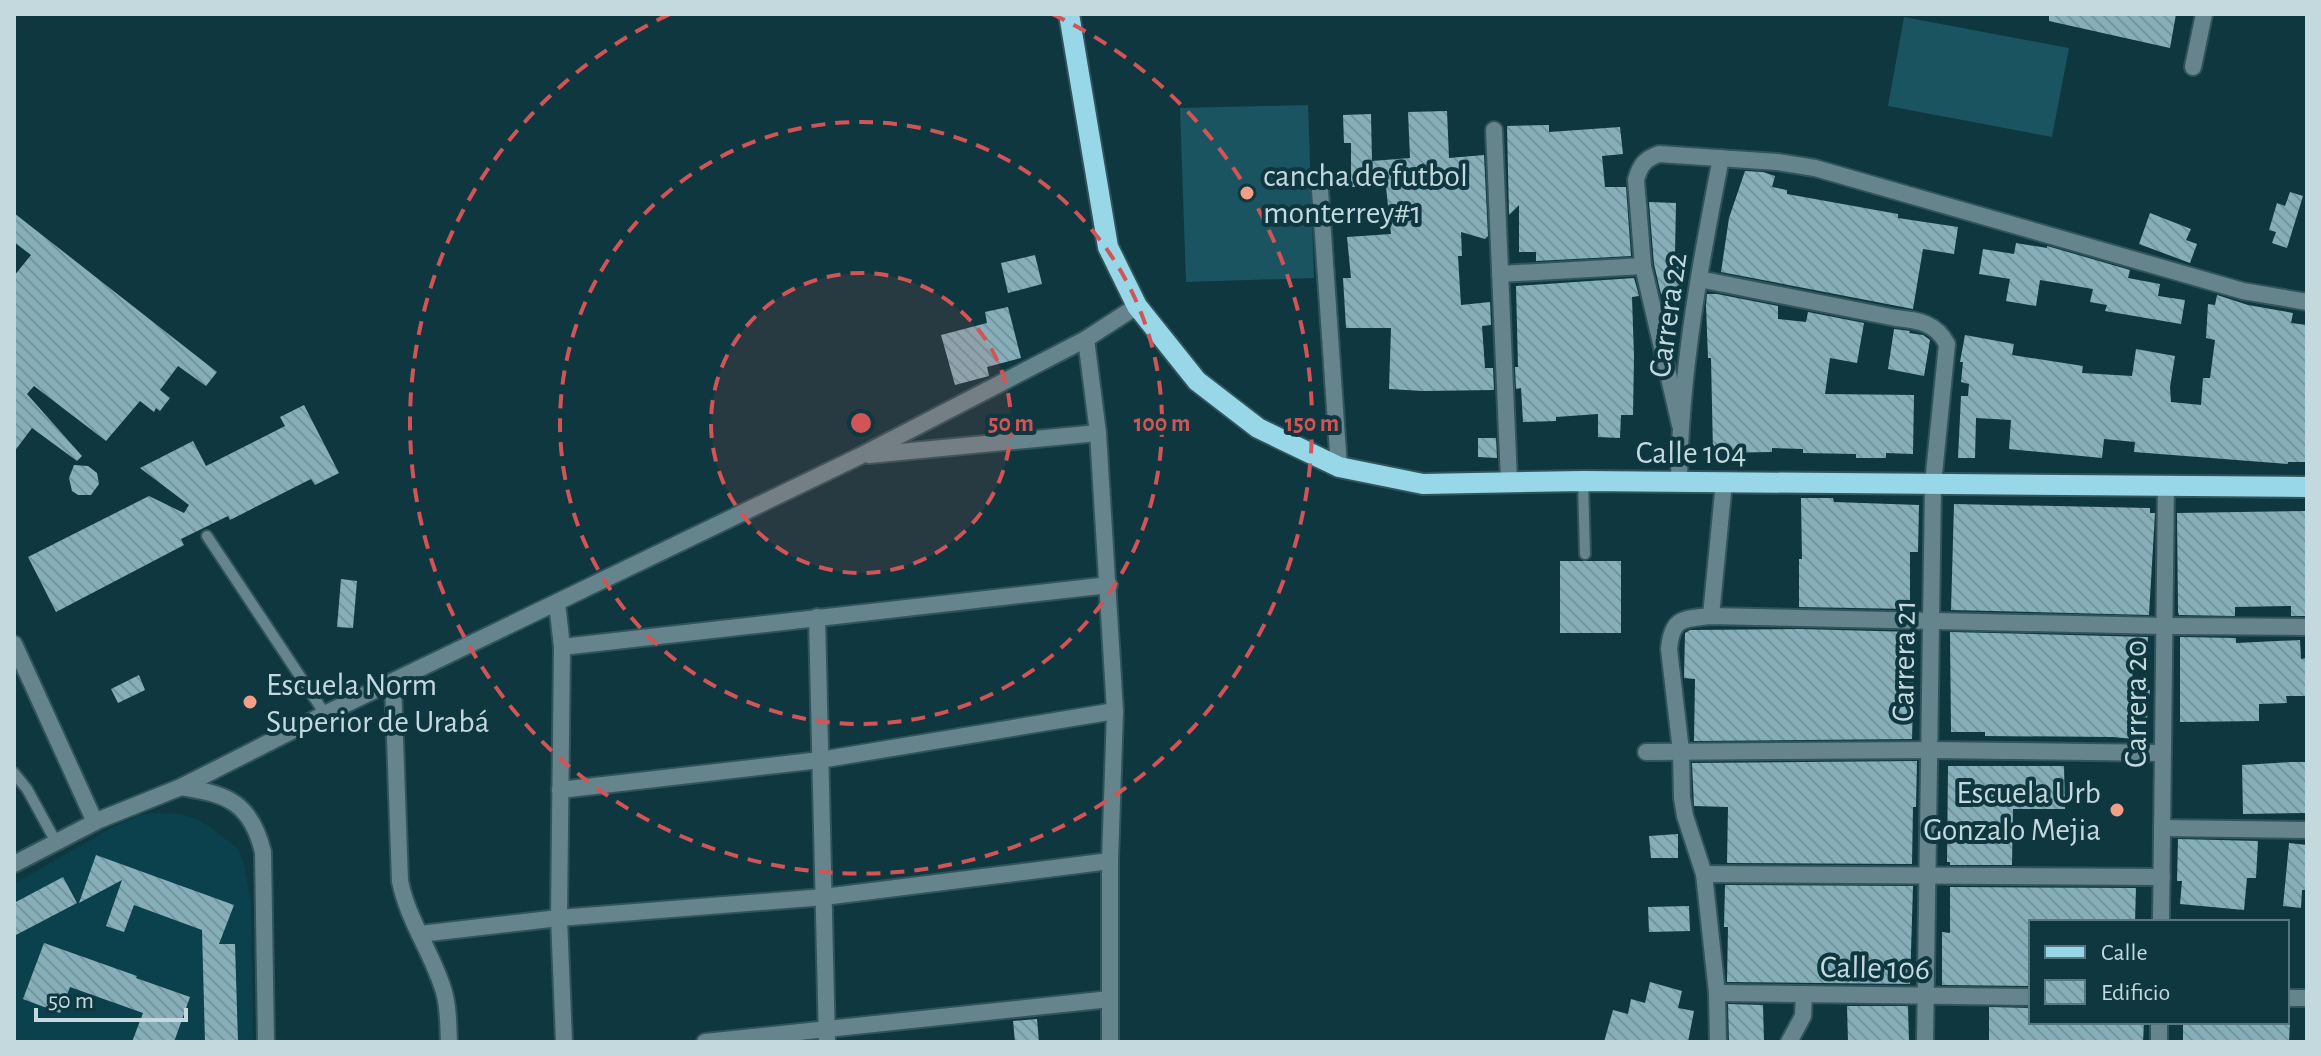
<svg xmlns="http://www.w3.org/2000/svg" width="2321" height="1056" font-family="'Alegreya Sans',sans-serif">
	<defs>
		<pattern id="building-back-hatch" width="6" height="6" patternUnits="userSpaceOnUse" patternTransform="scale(2)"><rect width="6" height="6" fill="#87afba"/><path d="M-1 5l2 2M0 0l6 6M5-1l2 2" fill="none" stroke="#74949c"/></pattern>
	</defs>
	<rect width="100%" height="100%" fill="#0f373f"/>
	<!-- built -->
	<polygon fill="#0b414c" points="155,813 180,814 194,818 207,825 237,848 243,860 251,903 253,1042 14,1042 14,884 115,826 141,815"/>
	<!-- garden -->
	<g fill="#1a5461">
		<polygon points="1904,17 2069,48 2052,137 1888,106"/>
		<polygon points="1308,105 1314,278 1186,282 1180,108"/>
	</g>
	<!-- building -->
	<g fill="url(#building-back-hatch)">
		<polygon points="2049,14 2176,14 2170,48 2049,21"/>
		<polygon points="1447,111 1449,158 1484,155 1488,236 1485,239 1461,232 1462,256 1458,256 1461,305 1490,302 1491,325 1482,326 1485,368 1493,368 1494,390 1423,391 1389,389 1391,328 1346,328 1343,278 1351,278 1347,237 1391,234 1386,187 1351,187 1351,143 1344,143 1343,115 1371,114 1372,161 1410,158 1408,112"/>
		<polygon points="1549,125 1549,132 1620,127 1623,154 1602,156 1605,187 1626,187 1631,256 1536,261 1536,252 1519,252 1519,205 1509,215 1507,126"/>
		<polygon points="1745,171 1763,172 1775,176 1772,187 1787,190 1787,194 1898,214 1898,218 1958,227 1954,254 1923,249 1913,309 1721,272 1729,218"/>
		<polygon points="2290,192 2303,196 2287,248 2272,243 2276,232 2269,230 2277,203 2285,206"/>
		<polygon points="1649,202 1676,203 1675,254 1679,253 1683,292 1661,294 1654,264"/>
		<polygon points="14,213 217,372 206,386 178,366 160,390 170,398 160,411 156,408 154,412 140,401 106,441 34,386 27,394 82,456 77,461 32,428 14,452 14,276 31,255 14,242"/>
		<polygon points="2150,213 2191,229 2186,240 2197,244 2190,263 2139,244"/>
		<polygon points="2016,243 2047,248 2047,246 2130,270 2128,278 2160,284 2158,296 2185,300 2181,324 2105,311 2107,305 2090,302 2093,289 2040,280 2036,306 2006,301 2010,279 1979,274 1983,249 2014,254"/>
		<polygon points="1035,255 1042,284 1008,293 1001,263"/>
		<polygon points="1634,278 1639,296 1632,297 1634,356 1633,415 1621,415 1620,438 1598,437 1598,414 1556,417 1556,421 1523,422 1521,388 1516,389 1515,367 1518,367 1516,286"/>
		<polygon points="1707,294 1717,294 1778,306 1778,319 1806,322 1808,312 1864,323 1857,363 1830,358 1825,394 1914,395 1913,454 1886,453 1886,458 1856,458 1856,454 1803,453 1803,449 1772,448 1772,452 1713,453 1711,358 1708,358 1706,305"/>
		<polygon points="2217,295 2248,305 2293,313 2291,323 2307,325 2307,462 2288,462 2288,464 2134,452 2135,442 2104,439 2102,458 2009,449 2011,420 1976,418 1975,458 1958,458 1961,396 1968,396 1969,384 1961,382 1963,362 1960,362 1965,335 2014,344 2012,355 2083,366 2082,373 2132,376 2136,349 2175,356 2170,387 2171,402 2201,405 2203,378 2210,378 2215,340 2206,338 2208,304 2215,305"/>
		<polygon points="1008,307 1021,358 987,367 989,376 955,385 941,335 987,323 985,312"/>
		<polygon points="1894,329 1910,331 1909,333 1923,335 1930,340 1924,376 1888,369"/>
		<polygon points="304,405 339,473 315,485 311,479 230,520 228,516 181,539 184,545 56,612 28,557 149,496 184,513 189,505 140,468 193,441 206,466 285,426 280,417"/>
		<polygon points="1478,438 1496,438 1497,458 1478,457"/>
		<polygon points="74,465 88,466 97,473 99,484 91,495 78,495 72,491 69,478"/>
		<polygon points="1801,498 1833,498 1834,502 1919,505 1918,552 1910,552 1910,609 1799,607 1799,559 1802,559"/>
		<polygon points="1954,504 2150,508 2150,513 2155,513 2149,615 1951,610"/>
		<polygon points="2307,511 2307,616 2291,616 2291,606 2235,607 2235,616 2179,615 2178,612 2177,513"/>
		<rect x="1560" y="561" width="61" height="72"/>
		<polygon points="341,579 357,581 353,628 337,627"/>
		<polygon points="1799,629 1915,632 1912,739 1694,741 1695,679 1684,678 1685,633 1690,630"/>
		<polygon points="1950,632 2148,637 2147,659 2133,658 2132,688 2150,690 2145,740 2113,737 1985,736 1985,732 1951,732"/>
		<polygon points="2180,637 2236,638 2236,643 2300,640 2301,659 2307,658 2307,696 2286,696 2287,703 2259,704 2259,721 2180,722"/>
		<polygon points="139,675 145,690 118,703 111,689"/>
		<polygon points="1917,761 1916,807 1913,807 1912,864 1727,863 1728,807 1694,806 1692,763"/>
		<polygon points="2291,762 2307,762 2307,813 2243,814 2242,765"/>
		<polygon points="1948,766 2064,766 2065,809 2013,809 2012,865 1950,865 1950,862 1947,862"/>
		<polygon points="1678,834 1678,858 1651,858 1649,836"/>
		<polygon points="2178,839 2258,841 2256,878 2247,878 2244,910 2180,904 2182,881 2177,881"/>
		<polygon points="2289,843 2307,845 2307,890 2302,890 2301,908 2283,906"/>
		<polygon points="96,855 234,905 219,944 235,944 238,1042 205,1042 202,930 134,905 124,932 106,926 122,880 79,903"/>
		<polygon points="63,877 77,903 14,936 14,903"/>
		<polygon points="1725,885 1913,886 1910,984 1727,982 1728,927 1724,927"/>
		<polygon points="1950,887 2136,888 2135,922 2031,922 2031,986 1942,985 1942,932 1950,933"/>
		<polygon points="1689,906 1690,931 1649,932 1648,907"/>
		<polygon points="44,943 137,976 136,978 190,997 174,1042 132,1042 143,1013 70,987 60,1013 23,999"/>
		<polygon points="1650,982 1682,991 1678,1008 1694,1011 1688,1042 1604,1042 1613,1010 1628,1014 1631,999 1645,1003"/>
		<polygon points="1728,1004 1763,1005 1764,1042 1729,1042"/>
		<polygon points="1847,1006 1908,1006 1909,1042 1848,1042"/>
		<polygon points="1989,1007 2031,1008 2031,1022 2144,1022 2143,1042 1989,1042"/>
		<polygon points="1037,1019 1039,1042 1015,1042 1013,1021"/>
		<polygon points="2183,1022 2290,1022 2289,1042 2183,1042"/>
	</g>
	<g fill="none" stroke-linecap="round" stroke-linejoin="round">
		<!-- service casing -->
		<g stroke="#30545c" stroke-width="14">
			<g id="service">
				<polyline points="1583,481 1585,554"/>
				<polyline points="207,536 325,714"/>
				<polyline points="14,773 27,789 56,842"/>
			</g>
		</g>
		<!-- minor casing -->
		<g stroke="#30545c" stroke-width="20">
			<g id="minor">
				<polyline points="2193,67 2204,14"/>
				<polyline points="1494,130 1509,481"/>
				<polyline points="1320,190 1339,467"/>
				<polyline points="1500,274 1643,266"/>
				<path d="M1699 279 1896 318C1918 320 1936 323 1947 344L1933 484 1925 1042"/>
				<polyline points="1086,339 1098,433 1115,711 1110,861 1110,1042"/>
				<path d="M1680 425 1643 266 1636 180C1640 165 1645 159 1659 154L1777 162 1815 168 2243 291 2307 302"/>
				<polyline points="869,455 1098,433"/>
				<path d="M1679 482C1680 373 1700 265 1721 158"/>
				<polyline points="557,603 562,647 559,918 564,1042"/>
				<polyline points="1711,616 1724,482"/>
				<polyline points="817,617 827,1042"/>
				<polyline points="14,644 95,822"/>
				<polyline points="562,647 1109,585"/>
				<path d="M393 682 400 881C408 921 433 954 444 992 449 1009 448 1025 449 1042"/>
				<polyline points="1646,752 1929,750 2163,753"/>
				<path d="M181 787C228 794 251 803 263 852L266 1042"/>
				<polyline points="560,790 820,760 1115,711"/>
				<polyline points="2162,828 2307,830"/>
				<polyline points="14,864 99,820 181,787 325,714 860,456 1086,339 1137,306"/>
				<polyline points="1704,874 2162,877"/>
				<polyline points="2161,922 2166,485"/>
				<polyline points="420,934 559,918 824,897 1110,861"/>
				<polyline points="1717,993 2031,997"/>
				<polyline points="2287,998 2307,998"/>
				<polyline points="705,1042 1110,999"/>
				<path d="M1718 1042 1717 993 1704 874 1685 816 1682 798 1681 751 1669 649C1672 617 1683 619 1711 616L2164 626 2307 627"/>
				<polyline points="1789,1042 1803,1016 1804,994"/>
				<polyline points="2159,1042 2159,1022"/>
			</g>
		</g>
		<!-- primary casing -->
		<g stroke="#30545c" stroke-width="24">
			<polyline id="primary" points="1069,14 1108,247 1137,306 1197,381 1258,428 1339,467 1423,484 1583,481 2307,487"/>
		</g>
		<!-- service -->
		<use href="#service" stroke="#66848c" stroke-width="10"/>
		<!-- minor -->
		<use href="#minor" stroke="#66848c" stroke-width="16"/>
		<!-- primary -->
		<use href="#primary" stroke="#97d7e8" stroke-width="20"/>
	</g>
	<!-- distance rings -->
	<circle cx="861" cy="423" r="150" fill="#d25456" fill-opacity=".12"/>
	<g fill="none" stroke="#d25456" stroke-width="4" stroke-dasharray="14 10">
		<circle cx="861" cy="423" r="150"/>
		<circle cx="861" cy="423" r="301"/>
		<path d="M1052 14A451 451 0 1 1 670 14"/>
	</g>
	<!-- markers -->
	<g fill="#f49e87" stroke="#0f373f" stroke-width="3">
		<circle cx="1247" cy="193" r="8"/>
		<circle cx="250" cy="702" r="8"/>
		<circle cx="2117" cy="810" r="8"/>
	</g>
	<g text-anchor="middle" stroke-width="8" stroke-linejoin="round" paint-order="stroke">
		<!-- poi labels -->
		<g font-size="32" fill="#c4d9de" stroke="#0f373f" text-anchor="start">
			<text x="1263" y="186">cancha de futbol<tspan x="1263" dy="37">monterrey#1</tspan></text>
			<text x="266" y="695">Escuela Norm<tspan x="266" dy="37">Superior de Urabá</tspan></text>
			<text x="2101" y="803" text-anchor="end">Escuela Urb<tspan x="2101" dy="37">Gonzalo Mejia</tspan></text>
		</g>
		<!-- street labels -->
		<g font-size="32" fill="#c4d9de" stroke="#0f373f">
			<text transform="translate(1667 315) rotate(-82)" y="11">Carrera 22</text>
			<text x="1691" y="463">Calle 104</text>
			<text transform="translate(1903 661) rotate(-89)" y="11">Carrera 21</text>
			<text transform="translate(2135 704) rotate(-90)" y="11">Carrera 20</text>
			<text transform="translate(1875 967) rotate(1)" y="11">Calle 106</text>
		</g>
	</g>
	<circle cx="861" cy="423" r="12" fill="#d25456" stroke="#0f373f" stroke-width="4"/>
	<g font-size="24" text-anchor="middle" font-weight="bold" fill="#d25456" stroke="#0f373f" stroke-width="8" stroke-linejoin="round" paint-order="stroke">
		<text x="1011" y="431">50 m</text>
		<text x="1162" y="431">100 m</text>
		<text x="1312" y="431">150 m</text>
	</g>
	<!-- border -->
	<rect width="2321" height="1056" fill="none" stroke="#c4d9de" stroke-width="32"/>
	<!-- legend -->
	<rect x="2029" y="920" width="260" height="104" fill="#0f373f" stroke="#57787f" stroke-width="2"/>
	<rect x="2045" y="946" width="40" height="12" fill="#97d7e8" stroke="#57787f" stroke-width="2"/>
	<text x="2101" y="960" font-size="24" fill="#c4d9de">Calle</text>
	<rect x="2045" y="980" width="40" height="24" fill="url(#building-back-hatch)" stroke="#57787f" stroke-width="2"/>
	<text x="2101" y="1000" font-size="24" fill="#c4d9de">Edificio</text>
	<!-- scale -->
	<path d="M36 1008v12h150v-12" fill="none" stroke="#c4d9de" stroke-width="4"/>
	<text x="48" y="1008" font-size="24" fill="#c4d9de" stroke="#0f373f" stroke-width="6" paint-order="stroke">50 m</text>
</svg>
